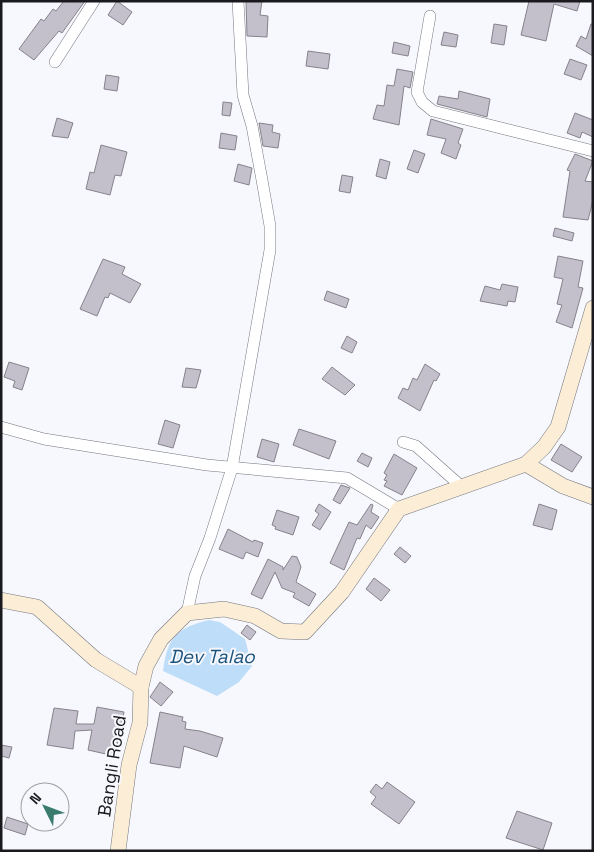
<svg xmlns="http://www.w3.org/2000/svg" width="594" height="852" font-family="'Space Grotesk',sans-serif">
	<rect width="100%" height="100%" fill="#f7f8fd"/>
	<!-- water -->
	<path fill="#beddf8" d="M209 620 220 622 245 639 252 666 239 682 217 696 163 671C167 637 177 628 209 620Z"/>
	<!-- building -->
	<g fill="#c4c0cb" stroke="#86828c">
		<polygon points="64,1 85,1 62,33 59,31 34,60 19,49 41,19 44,21 53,9 56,11"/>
		<polygon points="117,1 132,12 123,25 108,15"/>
		<polygon points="246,1 262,1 260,15 268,16 267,37 247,36"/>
		<polygon points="529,1 580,1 577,11 554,4 546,41 521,35"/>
		<polygon points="494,24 507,26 504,45 491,43"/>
		<polygon points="591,24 593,24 593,56 576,46 581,36 586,39"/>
		<polygon points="444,32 458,35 456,47 441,45"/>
		<polygon points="394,42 410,46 408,56 392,53"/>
		<polygon points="308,51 330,54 328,69 306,66"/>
		<polygon points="570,59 587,65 581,80 564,74"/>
		<polygon points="397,69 413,72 410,88 404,86 399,125 373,119 377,105 384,106 387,85 394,86"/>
		<polygon points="106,75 119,77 117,91 104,89"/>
		<polygon points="459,91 490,99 487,117 437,104 439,96 458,99"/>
		<polygon points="223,102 232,103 230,116 222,115"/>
		<polygon points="575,113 593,120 593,137 582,132 580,138 567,133"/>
		<polygon points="57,118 73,123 68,138 52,136"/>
		<polygon points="431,119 463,129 458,143 461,145 456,159 441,153 446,139 427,135"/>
		<polygon points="259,123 273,125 272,132 280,134 278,148 263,146"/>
		<polygon points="221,133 237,136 235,150 219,148"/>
		<polygon points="101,145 127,152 121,176 115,175 110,195 86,189 90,172 94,173"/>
		<polygon points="414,150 425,154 418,173 407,169"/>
		<polygon points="575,154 593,161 585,181 593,182 593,200 588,220 563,217 570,171 567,170"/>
		<polygon points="380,159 390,162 386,179 376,176"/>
		<polygon points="238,164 252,168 249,185 234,181"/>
		<polygon points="342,175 353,177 350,193 339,191"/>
		<polygon points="555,228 574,233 572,241 553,236"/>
		<polygon points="558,256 583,261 578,287 583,288 572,328 556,322 562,305 557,304 563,279 554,277"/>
		<polygon points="103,259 125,267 122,274 141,284 130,303 110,293 108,298 105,297 97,316 80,309"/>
		<polygon points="502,284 518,287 515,302 508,301 507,306 480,301 485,286 500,290"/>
		<polygon points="327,291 349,299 346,308 324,300"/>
		<polygon points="347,336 357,342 352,353 341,348"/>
		<polygon points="9,362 29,368 22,390 13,387 15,381 4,377"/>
		<polygon points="425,364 440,374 436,381 434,380 420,411 398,398 403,388 408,390 413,378 417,380"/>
		<polygon points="332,367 355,385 345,395 322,379"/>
		<polygon points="186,368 201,370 196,388 182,387"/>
		<polygon points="165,420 180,425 173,448 158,444"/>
		<polygon points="299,429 336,441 329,459 293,445"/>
		<polygon points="262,439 279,444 274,462 257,457"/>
		<polygon points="561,444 582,457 572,472 551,460"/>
		<polygon points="362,453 372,458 368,467 357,461"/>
		<polygon points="394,454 417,468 402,495 384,486 387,481 384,480 387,475 384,473"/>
		<polygon points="341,485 350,488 340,504 333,500"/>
		<polygon points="319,504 331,512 320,530 312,525 319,514 315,511"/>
		<polygon points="371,504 373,505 371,512 379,517 371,529 366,525 360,539 357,538 344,570 330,563 349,522 357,525"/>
		<polygon points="539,504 557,510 552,530 533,525"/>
		<polygon points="277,510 299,517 293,535 275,529 276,527 272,525"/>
		<polygon points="228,529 253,542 254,540 263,543 258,557 246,552 243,559 219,549"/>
		<polygon points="400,547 411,556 405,563 394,554"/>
		<polygon points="292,556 297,557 301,567 296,582 316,594 309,606 293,597 295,593 282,588 275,572 262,599 251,594 268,559 283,567 283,570"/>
		<polygon points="374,578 390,590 381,601 366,589"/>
		<polygon points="247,625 256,632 250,640 241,633"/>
		<polygon points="160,682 173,692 161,706 150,697"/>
		<polygon points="97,707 124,712 115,756 88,750 92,730 75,731 73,749 47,745 54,708 78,711 76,724 94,724"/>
		<polygon points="160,712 183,717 182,721 186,722 185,729 200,731 223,738 217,757 184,746 180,768 150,763"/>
		<polygon points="1,745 12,747 9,758 1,756"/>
		<polygon points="387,782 415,802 399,824 371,804 376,797 370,792 376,784 382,789"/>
		<polygon points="517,811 552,823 543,850 506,838"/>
		<polygon points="7,817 28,824 25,835 4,828"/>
	</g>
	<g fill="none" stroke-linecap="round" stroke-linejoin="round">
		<!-- street casing -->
		<g stroke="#737680" stroke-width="12">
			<g id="street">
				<polyline points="430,16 417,92 422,102 433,111 593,151"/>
				<polyline points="55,62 94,1"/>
				<polyline points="1,427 44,439 207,465 347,478 399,509"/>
				<polyline points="403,442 416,446 462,487"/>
				<polyline points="187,613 195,576 210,538 232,468 270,250 270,226 262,180 252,126 243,95 238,1"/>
			</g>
		</g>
		<!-- secondary casing -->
		<g stroke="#737680" stroke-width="16">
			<g id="secondary">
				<polyline points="526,464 563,486 593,497"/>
				<polyline points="1,600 37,607 96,660 141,687"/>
				<polyline points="118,851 129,765 140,723 141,687 146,666 161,639 187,613 224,609 255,616 281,631 305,632 342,592 399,509 526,464 544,447 558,427 593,308"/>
			</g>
		</g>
		<!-- street -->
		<use href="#street" stroke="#fff" stroke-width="11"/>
		<!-- secondary -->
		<use href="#secondary" stroke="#fbedd6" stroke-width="15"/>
	</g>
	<g text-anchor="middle" stroke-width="4" stroke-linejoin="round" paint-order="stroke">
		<!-- street labels -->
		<g font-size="18" fill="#1a1a1e" stroke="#f7f8fd">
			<text transform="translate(112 766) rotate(-81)" y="6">Bangli Road</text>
		</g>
		<!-- water labels -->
		<g font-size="19" font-style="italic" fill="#1c537d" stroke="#f7f8fd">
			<text x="212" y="663">Dev Talao</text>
		</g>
	</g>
	<!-- border -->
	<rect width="594" height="852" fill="none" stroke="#1a1a1e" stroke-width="5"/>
	<!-- north arrow -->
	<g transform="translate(45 807) rotate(312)"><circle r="24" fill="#f7f8fd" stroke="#9f9fa4"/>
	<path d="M0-4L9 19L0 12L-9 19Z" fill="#397b6c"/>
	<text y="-8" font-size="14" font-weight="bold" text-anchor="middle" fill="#1a1a1e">N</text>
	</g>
</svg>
